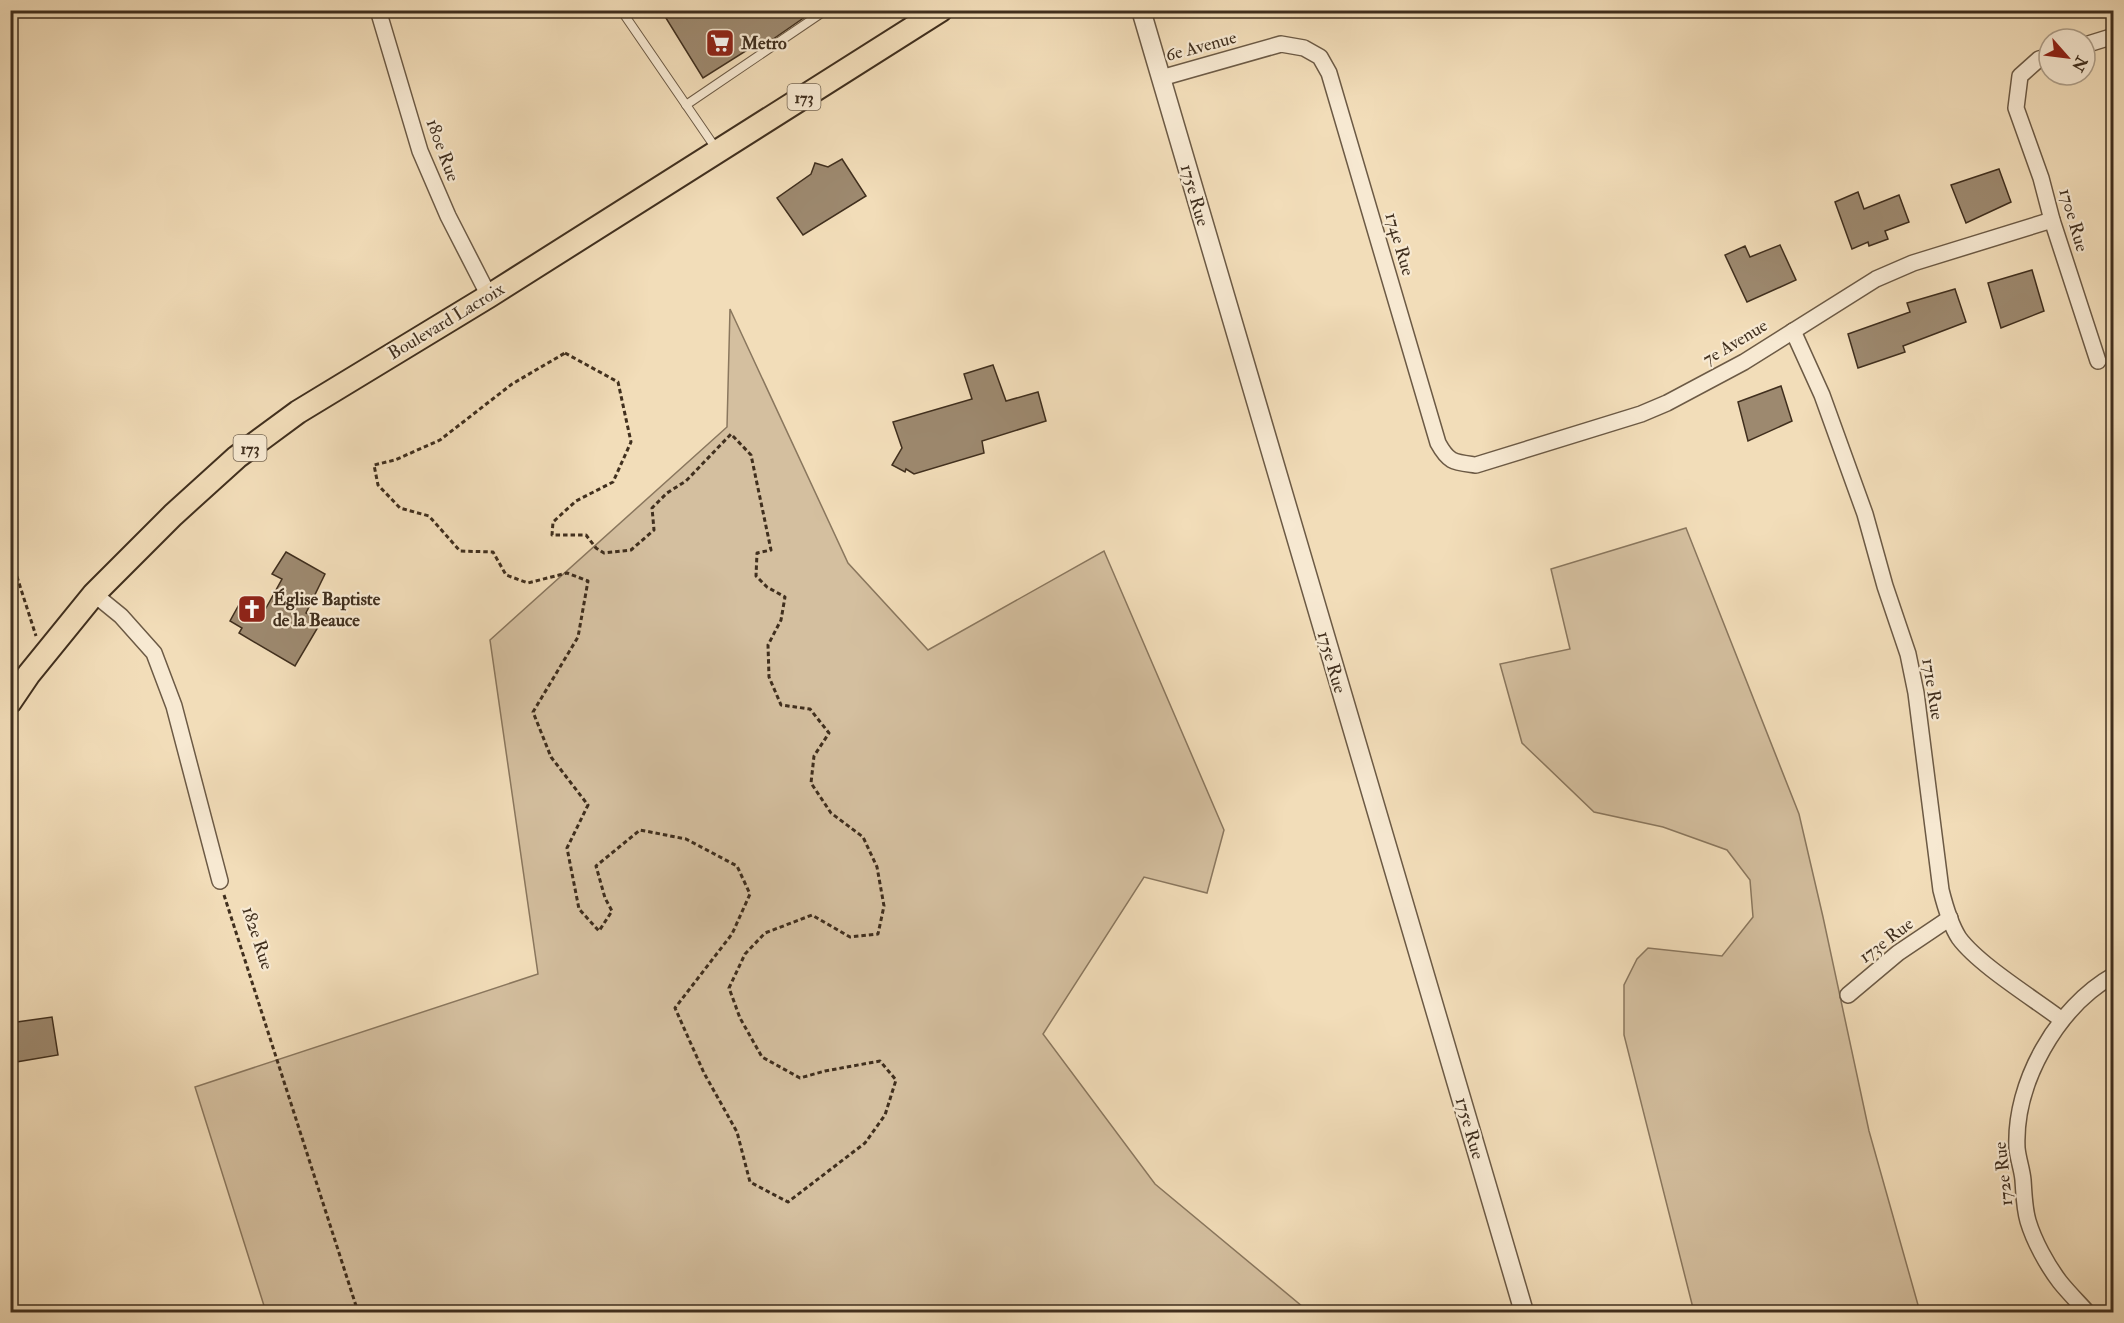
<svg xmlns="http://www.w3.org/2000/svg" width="2124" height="1323" font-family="'IM FELL Double Pica',serif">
	<rect width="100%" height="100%" fill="#f2ddb9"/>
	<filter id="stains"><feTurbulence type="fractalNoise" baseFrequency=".00333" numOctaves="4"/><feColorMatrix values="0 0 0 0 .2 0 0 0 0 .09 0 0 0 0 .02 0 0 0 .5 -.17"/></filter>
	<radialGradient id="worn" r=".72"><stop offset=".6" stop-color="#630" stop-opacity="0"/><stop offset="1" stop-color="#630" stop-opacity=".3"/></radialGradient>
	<!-- green -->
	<g fill="#d4bf9f" stroke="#8a775e" stroke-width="1.5">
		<polygon points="730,309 848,563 928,650 1104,551 1224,830 1207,893 1144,877 1043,1034 1155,1184 1309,1312 266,1312 195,1087 538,974 490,640 727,427"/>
		<polygon points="1686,528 1799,814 1823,917 1869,1131 1920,1312 1694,1312 1624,1035 1624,985 1637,959 1648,948 1722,956 1753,917 1750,880 1727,850 1663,827 1594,812 1522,743 1500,664 1570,649 1551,569"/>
	</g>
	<!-- building -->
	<g fill="#9d896f" stroke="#402f1e" stroke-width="1.5">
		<polygon points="661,10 815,10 766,44 763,40 703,78"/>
		<polygon points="842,159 866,196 803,235 777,198 811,174 815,163 828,167"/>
		<polygon points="1999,169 2011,202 1966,223 1951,185"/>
		<polygon points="1858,192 1864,209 1899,195 1909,222 1885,231 1888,239 1869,246 1868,242 1852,249 1835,202"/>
		<polygon points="1780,245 1796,280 1747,302 1725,255 1745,246 1750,257"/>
		<polygon points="2032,270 2044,311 2001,328 1988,283"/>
		<polygon points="1955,289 1966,322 1903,346 1905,352 1858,368 1848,334 1910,312 1907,303"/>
		<polygon points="993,365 1006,401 1038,392 1046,421 982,441 984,453 914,474 906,469 905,472 892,465 902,448 893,422 972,399 964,374"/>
		<polygon points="1781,386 1792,421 1748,441 1738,402"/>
		<polygon points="286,552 325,574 306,613 321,622 295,666 239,633 242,628 230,621 241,601 253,607 256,603 266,608 282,579 272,574"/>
		<polygon points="52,1017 58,1055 10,1063 10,1023"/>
	</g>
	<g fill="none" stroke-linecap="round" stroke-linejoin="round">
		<!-- service casing -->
		<g stroke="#6c5a45" stroke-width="10">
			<g id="service">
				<polyline points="621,10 717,150"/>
				<polyline points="686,105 826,10"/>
			</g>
		</g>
		<!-- minor casing -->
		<g stroke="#6c5a45" stroke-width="18">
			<g id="minor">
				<polyline points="378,10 420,151 448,216 489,296"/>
				<polyline points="2085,45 2114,36"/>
				<polyline points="2049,56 2039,59 2020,76 2016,108 2041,178 2052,220 2098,361"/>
				<path d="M1161 78 1281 44 1304 48 1320 57 1329 73 1438 443C1449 463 1454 462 1476 465L1641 414 1667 403 1744 362 1876 279 1913 263 2052 220"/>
				<path d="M1793 331 1822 395 1865 514 1885 586 1908 654 1916 693 1941 890C1945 906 1950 924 1959 938 1979 965 2033 998 2062 1020"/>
				<polyline points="94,594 121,616 154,653 174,706 220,881"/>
				<polyline points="1848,995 1898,953 1950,918"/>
				<path d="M2087 1312C2078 1302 2068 1292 2060 1282 2047 1265 2034 1241 2028 1221 2024 1207 2024 1193 2023 1180 2022 1169 2018 1159 2017 1148 2014 1083 2057 1007 2114 975"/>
			</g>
		</g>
		<!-- tertiary casing -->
		<g stroke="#6c5a45" stroke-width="21">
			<polyline id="tertiary" points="1141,10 1524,1312"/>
		</g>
		<!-- primary casing -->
		<g stroke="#402f1e" stroke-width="26">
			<polyline id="primary" points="10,702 29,674 94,594 173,515 237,457 298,412 489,296 941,10"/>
		</g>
		<!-- path -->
		<g stroke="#402f1e" stroke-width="3" stroke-dasharray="4.5 3" stroke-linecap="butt">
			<polygon points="565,353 618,382 631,442 613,482 576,501 553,522 552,535 586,535 596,548 604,553 631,550 654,530 652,508 667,493 686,481 731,434 751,455 771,550 757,553 756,576 767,587 785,597 781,620 768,645 769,677 781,705 810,709 829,733 814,756 811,783 831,813 863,837 877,867 884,906 878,934 850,937 812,915 765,933 745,954 729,988 740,1018 762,1057 800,1078 825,1071 880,1061 896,1080 885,1115 865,1143 788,1202 750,1182 737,1132 704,1073 675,1008 732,934 750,894 737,866 686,839 640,830 596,866 605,898 612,911 599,931 579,909 567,848 588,805 551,757 533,712 578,637 588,581 567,573 528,583 506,575 493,552 460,551 429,516 400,508 378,485 374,465 395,460 440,440 512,384"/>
			<polyline points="10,555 36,636"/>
			<polyline points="224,895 358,1312"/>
		</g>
		<!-- service -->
		<use href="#service" stroke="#f7e9d2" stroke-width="8"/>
		<!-- minor -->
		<use href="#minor" stroke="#f7e9d2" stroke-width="15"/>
		<!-- tertiary -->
		<use href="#tertiary" stroke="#f7e9d2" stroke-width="18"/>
		<!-- primary -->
		<use href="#primary" stroke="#f2ddb9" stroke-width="22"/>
	</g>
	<!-- icons -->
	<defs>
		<g id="supermarket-square" transform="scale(1.5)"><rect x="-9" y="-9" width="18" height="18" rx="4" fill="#8f2418" stroke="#f7e9d2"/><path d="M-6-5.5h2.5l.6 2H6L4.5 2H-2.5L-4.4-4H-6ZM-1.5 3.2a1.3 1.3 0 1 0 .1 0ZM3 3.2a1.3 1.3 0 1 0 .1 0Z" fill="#fff"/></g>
		<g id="church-square" transform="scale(1.5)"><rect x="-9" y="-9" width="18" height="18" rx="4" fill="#8f2418" stroke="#f7e9d2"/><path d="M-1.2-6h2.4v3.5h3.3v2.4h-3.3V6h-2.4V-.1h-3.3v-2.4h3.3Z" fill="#fff"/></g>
	</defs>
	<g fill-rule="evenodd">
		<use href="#supermarket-square" x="720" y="43"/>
		<use href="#church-square" x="252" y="609"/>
	</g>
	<g text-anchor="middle" stroke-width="4.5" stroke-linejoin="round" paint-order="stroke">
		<!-- shield labels -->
		<g fill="#f7e9d2" stroke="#776754" stroke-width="1.5">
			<rect x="787.5" y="84" width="33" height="26" rx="4.5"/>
			<rect x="233.5" y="435" width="33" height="26" rx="4.5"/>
		</g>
		<g font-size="16" font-weight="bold" fill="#402f1e">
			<text x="804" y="103">173</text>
			<text x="250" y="454">173</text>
		</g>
		<!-- poi labels -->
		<g font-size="18" font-weight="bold" fill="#402f1e" stroke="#f7e9d2" text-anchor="start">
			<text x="741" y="49">Metro</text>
			<text x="273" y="605">Église Baptiste<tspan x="273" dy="21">de la Beauce</tspan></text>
		</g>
		<!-- street labels -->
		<g font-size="18" fill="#402f1e" stroke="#f7e9d2">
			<text transform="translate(1201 46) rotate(-15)" y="6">6e Avenue</text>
			<text transform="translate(443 150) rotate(70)" y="6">180e Rue</text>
			<text transform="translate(1195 195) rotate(74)" y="6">175e Rue</text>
			<text transform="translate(2074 220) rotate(74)" y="6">170e Rue</text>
			<text transform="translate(1400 244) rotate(74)" y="6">174e Rue</text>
			<text transform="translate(446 321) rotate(-31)" y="6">Boulevard Lacroix</text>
			<text transform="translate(1735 342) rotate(-31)" y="6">7e Avenue</text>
			<text transform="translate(1332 662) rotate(74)" y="6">175e Rue</text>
			<text transform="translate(1933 689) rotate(81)" y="6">171e Rue</text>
			<text transform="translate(258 938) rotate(72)" y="6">182e Rue</text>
			<text transform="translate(1886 940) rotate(-37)" y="6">173e Rue</text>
			<text transform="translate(1470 1128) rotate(74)" y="6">175e Rue</text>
			<text transform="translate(2003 1174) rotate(-96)" y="6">172e Rue</text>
		</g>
	</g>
	<!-- margin -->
	<rect width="2124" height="1323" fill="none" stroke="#f2ddb9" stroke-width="36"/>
	<rect x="12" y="12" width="2100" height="1299" fill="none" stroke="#402f1e" stroke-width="3"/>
	<rect x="18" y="18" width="2088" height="1287" fill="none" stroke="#402f1e" stroke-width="1.5"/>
	<!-- north arrow -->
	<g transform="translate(2067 57) rotate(118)"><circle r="28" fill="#f7e9d2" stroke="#ae9f8a" stroke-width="1.5"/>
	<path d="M0-4.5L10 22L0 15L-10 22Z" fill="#8f2418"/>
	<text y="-9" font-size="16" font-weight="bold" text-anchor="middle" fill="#402f1e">N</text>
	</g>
	<rect width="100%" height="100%" filter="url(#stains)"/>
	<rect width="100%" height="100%" fill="url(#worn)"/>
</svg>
